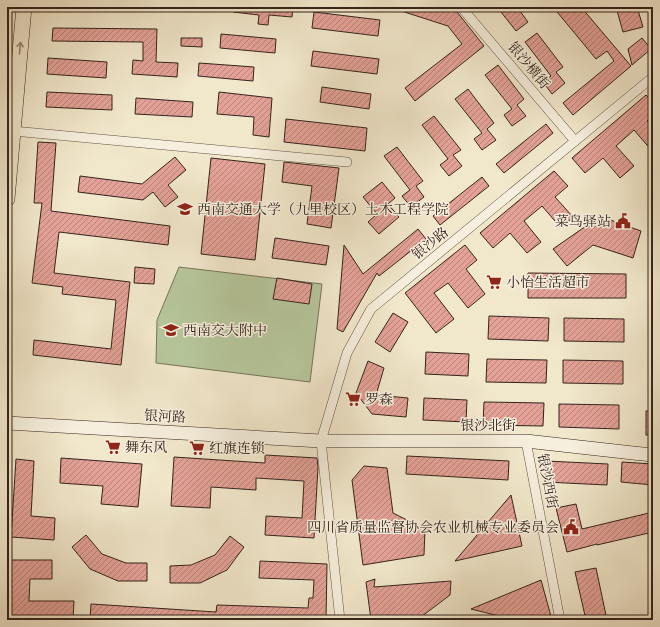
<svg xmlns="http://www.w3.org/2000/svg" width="660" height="627" font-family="Alegreya,'Noto Serif SC',serif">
	<defs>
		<pattern id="building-hatch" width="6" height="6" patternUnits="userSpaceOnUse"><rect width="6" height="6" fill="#e3a197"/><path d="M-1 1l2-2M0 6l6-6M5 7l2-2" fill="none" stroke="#b9837a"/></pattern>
	</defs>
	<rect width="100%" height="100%" fill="#f1e7cb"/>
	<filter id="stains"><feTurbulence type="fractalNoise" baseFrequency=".005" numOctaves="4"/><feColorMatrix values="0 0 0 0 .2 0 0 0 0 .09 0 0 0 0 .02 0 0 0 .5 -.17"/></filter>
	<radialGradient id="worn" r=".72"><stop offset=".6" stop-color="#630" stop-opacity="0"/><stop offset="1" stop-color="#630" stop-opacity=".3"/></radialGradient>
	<!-- grass -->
	<polygon fill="#b6c69b" stroke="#76745a" points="179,267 322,284 310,382 156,363 157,320"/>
	<!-- building -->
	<g fill="url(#building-hatch)" stroke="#35231a">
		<polygon points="233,7 293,7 292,17 269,15 268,25 258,24 259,15 233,12"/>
		<polygon points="395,7 442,7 457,12 484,46 415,101 405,88 462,44 448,26 395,9"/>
		<polygon points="497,7 517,7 528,22 516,31"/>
		<polygon points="553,7 581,7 631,66 573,115 563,103 614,61 607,51 596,59"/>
		<polygon points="616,7 637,7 643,27 623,32"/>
		<polygon points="314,12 380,20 378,36 312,28"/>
		<polygon points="53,28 157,29 156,62 178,63 177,77 132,74 133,60 143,61 143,42 52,41"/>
		<polygon points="537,33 563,67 556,72 565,83 552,94 543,82 551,76 525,42"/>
		<polygon points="221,34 276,39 275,53 220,48"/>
		<polygon points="181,38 202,38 202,47 181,46"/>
		<polygon points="642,38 651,49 632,65 628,49"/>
		<polygon points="313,51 379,59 377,74 311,66"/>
		<polygon points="48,58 107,62 106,78 47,74"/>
		<polygon points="199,63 254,67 253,81 198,76"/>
		<polygon points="498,65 524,99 517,105 526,116 512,126 504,115 512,109 485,75"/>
		<polygon points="322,87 371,94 369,109 320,102"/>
		<polygon points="468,89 494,123 487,129 496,140 482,150 474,139 482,133 455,99"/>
		<polygon points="47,92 112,95 112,110 46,107"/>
		<polygon points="219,92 272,98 269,137 253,135 254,117 217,114"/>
		<polygon points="646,95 653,103 653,116 647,121 653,127 653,152 634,130 616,146 634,166 620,178 603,158 585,173 572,158"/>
		<polygon points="136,98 193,102 192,117 135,114"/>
		<polygon points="434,116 461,150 453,155 462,166 449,176 440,165 448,159 422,125"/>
		<polygon points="286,119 367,128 365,151 284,142"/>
		<polygon points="546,124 553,133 504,173 496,164"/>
		<polygon points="38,142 56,143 51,211 170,226 168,245 59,232 54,273 130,282 121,365 33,355 34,340 111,349 116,300 62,294 63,287 32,283 42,203 34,203"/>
		<polygon points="397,147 423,181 416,186 424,197 411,207 402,196 410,190 384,156"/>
		<polygon points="175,157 186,170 168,185 178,197 165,207 153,192 143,200 78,192 80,176 142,184"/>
		<polygon points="211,158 265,164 255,260 201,254"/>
		<polygon points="284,162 339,168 331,228 307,224 312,186 282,182"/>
		<polygon points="554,171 568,186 555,197 573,217 561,228 542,206 524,221 541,242 527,253 510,233 493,248 480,233"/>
		<polygon points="482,177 489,186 440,225 433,216"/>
		<polygon points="382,182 395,198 388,204 399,217 379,234 368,222 377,214 363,197"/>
		<polygon points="602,217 641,231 633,258 593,245 567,266 553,249 586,226"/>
		<polygon points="418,229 426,239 379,276 377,273 343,332 337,329 344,245 363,274"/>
		<polygon points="275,238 329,246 326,265 272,258"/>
		<polygon points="465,245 477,260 466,269 485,294 468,308 448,283 434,293 454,319 436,333 405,293"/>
		<polygon points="135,267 155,269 154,284 134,283"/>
		<polygon points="528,273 626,274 626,298 528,298"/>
		<polygon points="277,278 312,284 309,304 273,299"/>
		<polygon points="393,313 408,322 390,352 375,342"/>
		<polygon points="489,316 549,318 548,341 488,339"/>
		<polygon points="564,318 624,319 624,342 564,341"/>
		<polygon points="426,352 469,354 468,376 425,374"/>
		<polygon points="487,359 547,360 546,383 486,382"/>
		<polygon points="563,360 623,361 623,384 563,383"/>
		<polygon points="368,361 384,368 376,395 408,398 406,417 372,414 356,393"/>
		<polygon points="424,398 467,400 466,422 423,420"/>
		<polygon points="484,402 544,403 543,426 483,425"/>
		<polygon points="559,404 619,405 619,429 559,427"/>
		<rect x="646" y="411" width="7" height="24"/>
		<polygon points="265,455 317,458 318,467 314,538 265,535 266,516 302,518 304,481 256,478 256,490 211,487 210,508 171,506 174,457 265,463"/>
		<polygon points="407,456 509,461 508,480 406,474"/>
		<polygon points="61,458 142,464 138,507 101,504 103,486 60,483"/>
		<polygon points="16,459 34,461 31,516 55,518 54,540 11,537"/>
		<polygon points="546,461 608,464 607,485 545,482"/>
		<polygon points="622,462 653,464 653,485 621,482"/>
		<polygon points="364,466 387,468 393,513 425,529 424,555 363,565 352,480"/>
		<polygon points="511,495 522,546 455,561"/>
		<polygon points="576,504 582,529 649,513 653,532 597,545 597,544 567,552 556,508"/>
		<polygon points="86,535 102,554 126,563 147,563 147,581 118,581 90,569 72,547"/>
		<polygon points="230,536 244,547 227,570 200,583 170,583 170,566 191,565 215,555"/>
		<polygon points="8,560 52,560 52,579 30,579 29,601 74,601 73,620 7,619"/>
		<polygon points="260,561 327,564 326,620 90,620 91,604 216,612 217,605 308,608 309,598 313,598 314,580 259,578"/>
		<polygon points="596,568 607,620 586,620 575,572"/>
		<polygon points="375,579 374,587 451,581 450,595 417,620 371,620 366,582"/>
		<polygon points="541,580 552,620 515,620 471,609"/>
	</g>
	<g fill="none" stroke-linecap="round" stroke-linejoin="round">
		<!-- street casing -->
		<g stroke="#645446" stroke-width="10">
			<g id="street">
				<polyline points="461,7 575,141"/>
				<polyline points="13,131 347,162"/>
				<polyline points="526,441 560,620"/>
				<polyline points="340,620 321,441 347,353 371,309 653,77"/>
			</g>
		</g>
		<!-- secondary casing -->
		<g stroke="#35231a" stroke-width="14">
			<polyline id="secondary" points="7,423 321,441 526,441 633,453 653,455"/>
		</g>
		<!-- primary casing -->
		<g stroke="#35231a" stroke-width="16">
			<polyline id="primary" points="7,199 24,7"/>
		</g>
		<!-- street -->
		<use href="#street" stroke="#f6efdd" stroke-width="9"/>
		<!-- secondary -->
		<use href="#secondary" stroke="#f6efdd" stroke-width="13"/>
		<!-- primary -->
		<use href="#primary" stroke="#f1e7cb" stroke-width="15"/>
	</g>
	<!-- one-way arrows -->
	<defs><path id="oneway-shaft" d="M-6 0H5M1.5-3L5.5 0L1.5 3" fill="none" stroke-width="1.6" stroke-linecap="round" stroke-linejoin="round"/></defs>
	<use stroke="#938572" href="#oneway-shaft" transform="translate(20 48) rotate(-85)"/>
	<!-- icons -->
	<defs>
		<g id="university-bare" transform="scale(1.2)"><path d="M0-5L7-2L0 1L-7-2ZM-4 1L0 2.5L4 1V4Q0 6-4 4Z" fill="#8f2418" stroke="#f6efdd" stroke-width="2.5" paint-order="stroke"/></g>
		<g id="civic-bare" transform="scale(1.2)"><path d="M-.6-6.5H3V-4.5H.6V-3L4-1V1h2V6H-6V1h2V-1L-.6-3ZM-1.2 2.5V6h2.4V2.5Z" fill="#8f2418" stroke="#f6efdd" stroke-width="2.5" paint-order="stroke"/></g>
		<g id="supermarket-bare" transform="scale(1.2)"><path d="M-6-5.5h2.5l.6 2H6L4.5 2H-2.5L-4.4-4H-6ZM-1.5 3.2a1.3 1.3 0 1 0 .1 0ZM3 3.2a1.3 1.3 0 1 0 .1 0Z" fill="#8f2418" stroke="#f6efdd" stroke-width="2.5" paint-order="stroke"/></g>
		<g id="school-bare" transform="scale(1.2)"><path d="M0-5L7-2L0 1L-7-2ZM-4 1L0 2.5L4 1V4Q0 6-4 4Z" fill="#8f2418" stroke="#f6efdd" stroke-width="2.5" paint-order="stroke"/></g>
	</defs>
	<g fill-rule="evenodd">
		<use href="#university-bare" x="185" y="209"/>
		<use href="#civic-bare" x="623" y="221"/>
		<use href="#supermarket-bare" x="494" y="282"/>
		<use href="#school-bare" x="171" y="330"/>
		<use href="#supermarket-bare" x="353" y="399"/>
		<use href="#supermarket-bare" x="113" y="447"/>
		<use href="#supermarket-bare" x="197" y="448"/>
		<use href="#civic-bare" x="571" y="527"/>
	</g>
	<g text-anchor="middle" stroke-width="3" stroke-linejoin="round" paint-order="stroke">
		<!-- street labels -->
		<g font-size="14" fill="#35231a" stroke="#f6efdd">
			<text transform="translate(529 65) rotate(50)" y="5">银沙横街</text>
			<text transform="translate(430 243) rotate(-39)" y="5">银沙路</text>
			<text transform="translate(165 416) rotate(3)" y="5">银河路</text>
			<text x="488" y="430">银沙北街</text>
			<text transform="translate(548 481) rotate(79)" y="5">银沙西街</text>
		</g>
		<!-- poi labels -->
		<g font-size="14" fill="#35231a" stroke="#f6efdd" text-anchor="start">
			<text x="197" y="214">西南交通大学（九里校区）土木工程学院</text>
			<text x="611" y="226" text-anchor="end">菜鸟驿站</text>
			<text x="506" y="287">小怡生活超市</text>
			<text x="183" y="335">西南交大附中</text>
			<text x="365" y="404">罗森</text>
			<text x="125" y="452">舞东风</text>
			<text x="209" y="453">红旗连锁</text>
			<text x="559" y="532" text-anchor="end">四川省质量监督协会农业机械专业委员会</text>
		</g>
	</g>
	<!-- margin -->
	<rect width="660" height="627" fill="none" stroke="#f1e7cb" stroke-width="24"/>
	<rect x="8" y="8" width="644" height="611" fill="none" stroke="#35231a" stroke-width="2"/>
	<rect x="12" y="12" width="636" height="603" fill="none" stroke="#35231a"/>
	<rect width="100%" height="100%" filter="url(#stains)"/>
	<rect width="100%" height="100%" fill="url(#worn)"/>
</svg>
